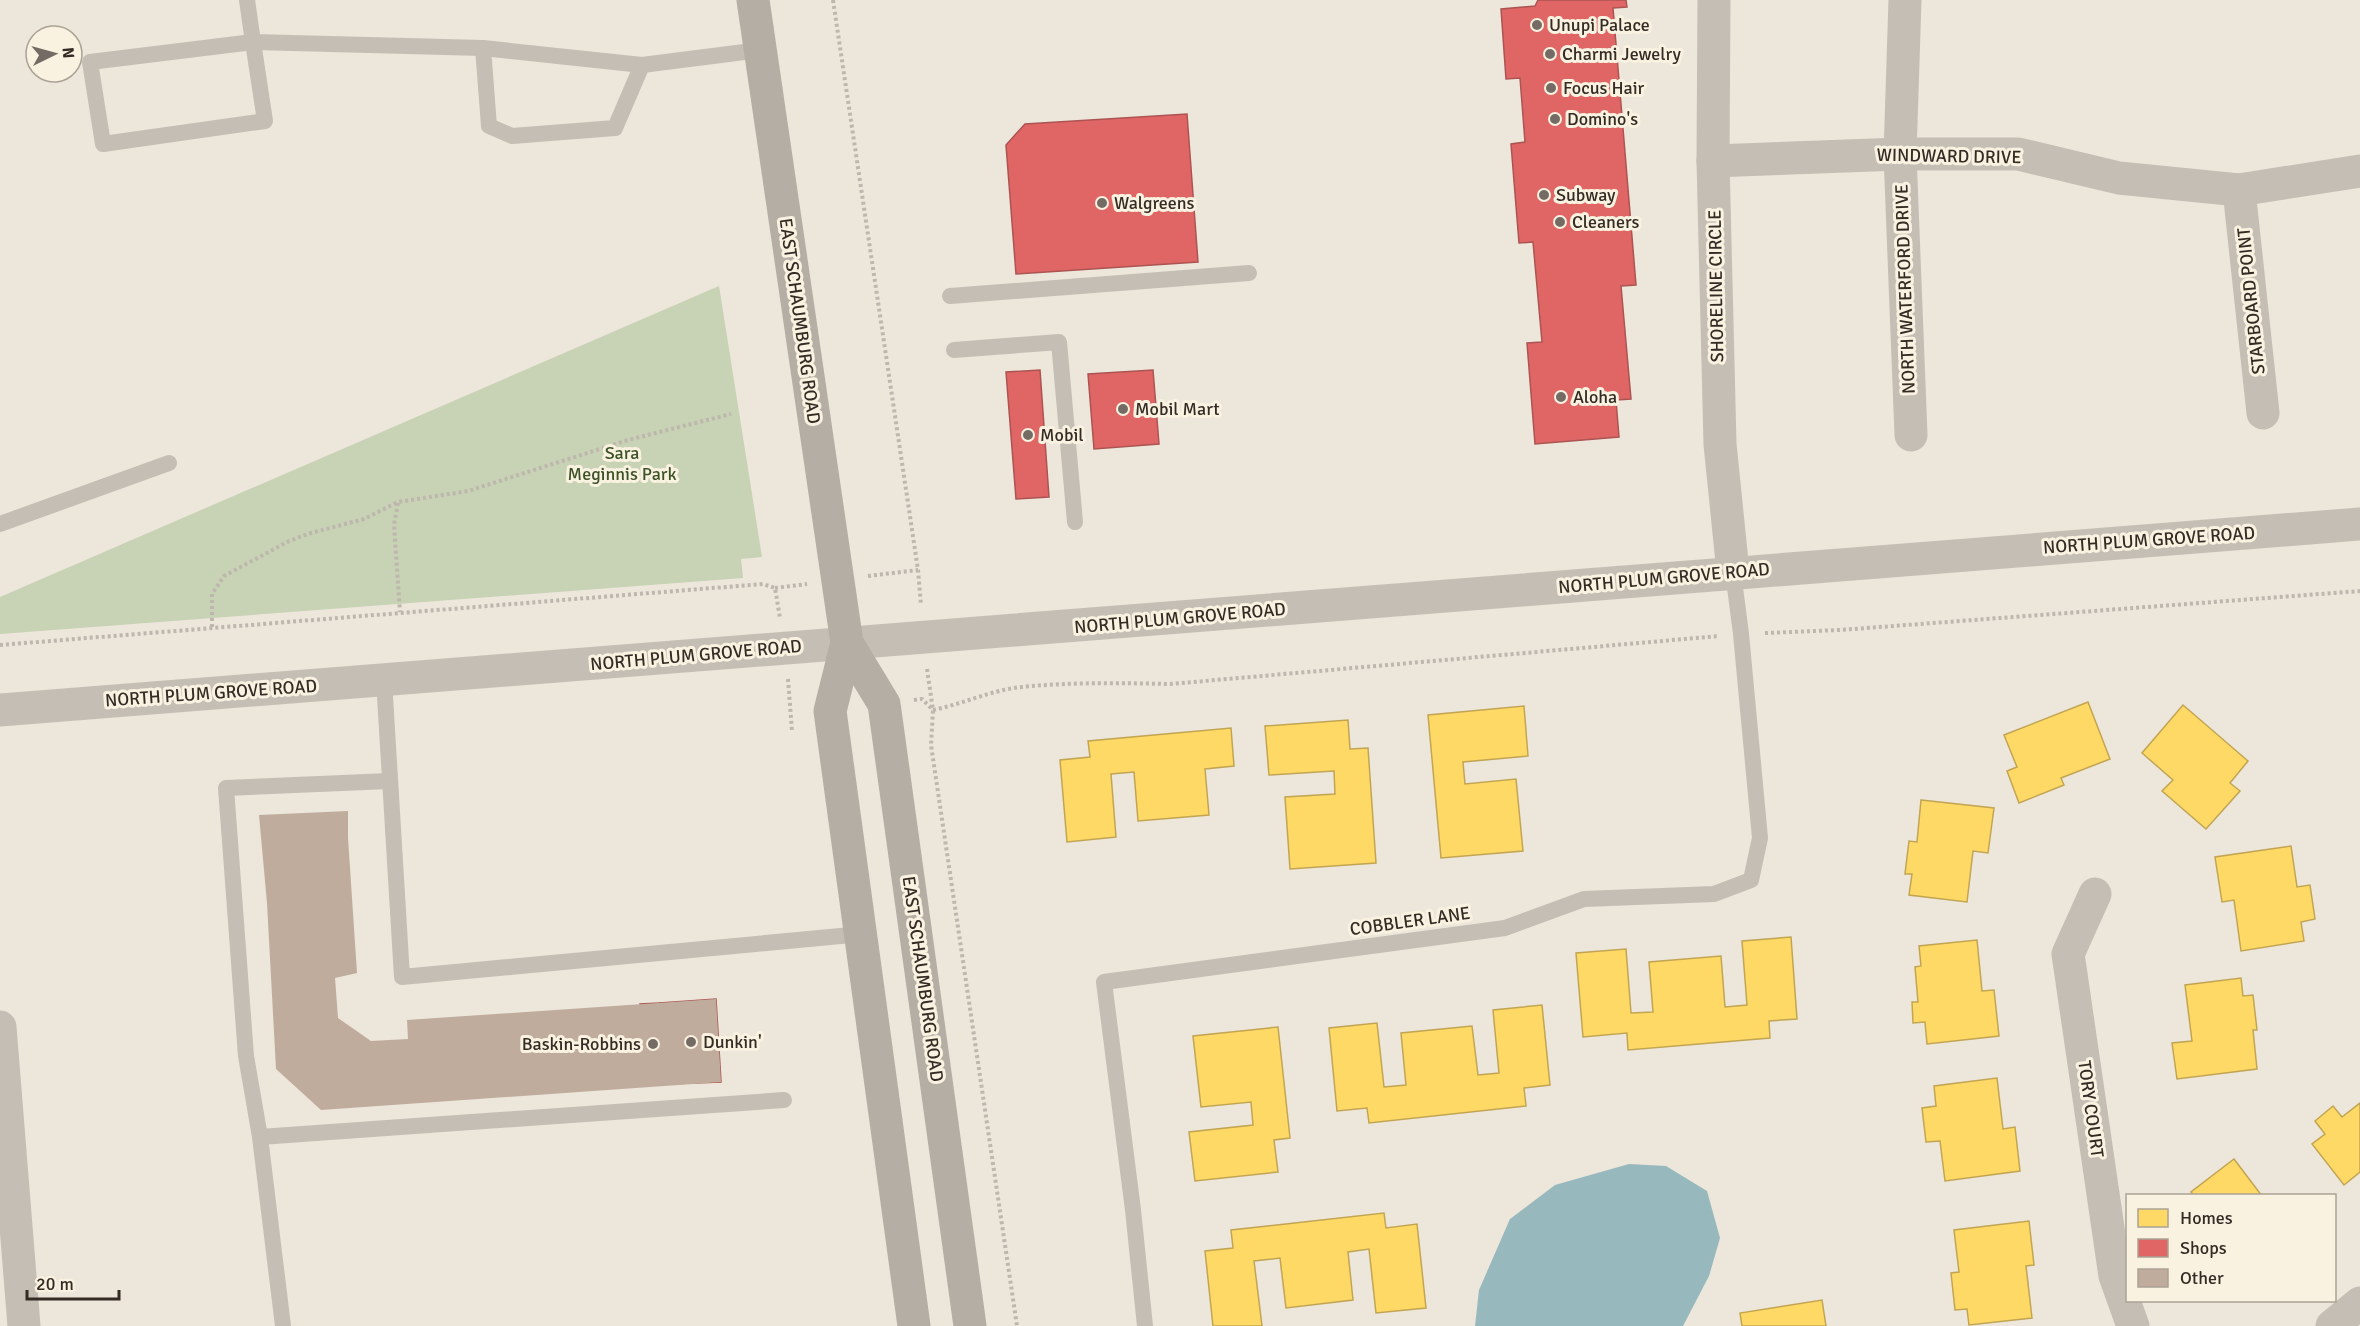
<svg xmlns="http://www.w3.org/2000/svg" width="2360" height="1326" font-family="Signika,sans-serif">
	<rect width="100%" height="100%" fill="#ece6db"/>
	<!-- green -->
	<polygon fill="#c8d2b4" points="719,286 762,557 741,559 743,578 0,634 0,597"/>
	<!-- water -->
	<polygon fill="#97b8bd" points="1629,1164 1666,1166 1707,1191 1720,1238 1709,1276 1683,1326 1475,1326 1479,1290 1510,1219 1555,1185"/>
	<!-- homes -->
	<g fill="#ffd966" stroke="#c2a552" stroke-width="1.5">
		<polygon points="2088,702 2110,759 2061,778 2064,785 2019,803 2007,771 2017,767 2004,735"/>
		<polygon points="2183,705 2248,761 2230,783 2240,791 2206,829 2162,791 2173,780 2142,753"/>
		<polygon points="1524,706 1528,756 1463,762 1465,784 1516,779 1523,851 1441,858 1428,715"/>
		<polygon points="1348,720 1350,749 1368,748 1376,863 1290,869 1285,797 1335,794 1334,771 1269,775 1265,726"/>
		<polygon points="1231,728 1234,766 1205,769 1209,815 1138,821 1134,772 1111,774 1116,837 1067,842 1060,760 1090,757 1088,741"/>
		<polygon points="1921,800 1994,808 1988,853 1973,851 1967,902 1909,895 1912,874 1905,874 1909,841 1917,842"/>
		<polygon points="2291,846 2297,887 2310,885 2315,919 2301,922 2304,941 2241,951 2234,900 2222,902 2215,857"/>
		<polygon points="1791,937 1797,1019 1769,1021 1770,1038 1628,1050 1627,1033 1583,1037 1576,953 1626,949 1631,1013 1653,1012 1649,962 1721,956 1725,1007 1747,1005 1742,941"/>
		<polygon points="1977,940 1982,991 1994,990 1999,1036 1927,1044 1925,1022 1913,1023 1912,1002 1918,1002 1915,967 1921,966 1919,946"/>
		<polygon points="2241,978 2243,996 2253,995 2257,1030 2253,1030 2257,1069 2177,1079 2172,1043 2192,1041 2185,985"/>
		<polygon points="1542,1005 1550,1085 1524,1088 1526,1106 1369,1123 1367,1108 1337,1111 1329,1028 1377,1023 1384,1087 1406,1085 1401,1033 1472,1026 1478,1075 1499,1073 1493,1010"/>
		<polygon points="1278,1027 1290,1138 1274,1140 1278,1172 1195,1181 1189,1132 1253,1125 1251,1102 1201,1107 1193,1036"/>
		<polygon points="1997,1078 2003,1129 2015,1127 2020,1171 1945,1181 1940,1141 1926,1142 1922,1108 1936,1106 1934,1086"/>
		<polygon points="2360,1103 2360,1172 2344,1185 2312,1144 2325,1134 2315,1121 2333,1106 2342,1117"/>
		<polygon points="2234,1159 2262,1196 2194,1196 2191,1192"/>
		<polygon points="1384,1213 1386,1228 1417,1224 1426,1308 1376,1313 1369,1249 1348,1252 1353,1300 1286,1308 1280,1258 1254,1261 1262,1326 1213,1326 1205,1251 1233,1248 1231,1230"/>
		<polygon points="2029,1221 2034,1265 2026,1266 2032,1318 1969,1325 1967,1309 1955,1310 1951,1273 1959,1272 1954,1230"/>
		<polygon points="1822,1300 1826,1326 1742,1326 1740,1313"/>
	</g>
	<!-- shops -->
	<g fill="#e06666" stroke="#ac5452" stroke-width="1.5">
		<polygon points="1538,0 1626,0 1627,7 1613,8 1636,285 1621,286 1631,399 1616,400 1619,437 1535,444 1527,343 1542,342 1533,242 1519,243 1511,144 1525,142 1520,78 1506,79 1501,9 1535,6"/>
		<polygon points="1187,114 1198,262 1016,274 1006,145 1025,124"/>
		<polygon points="1040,370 1049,497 1016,499 1006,372"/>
		<polygon points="1153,370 1159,444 1094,449 1088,374"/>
		<polygon points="716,999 721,1082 666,1084 660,1003"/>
		<polygon points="660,1003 666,1084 645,1086 640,1004"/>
	</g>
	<!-- building -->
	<polygon fill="#c0ac9c" points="348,811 348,838 357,973 335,978 338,1018 371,1041 408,1039 407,1020 716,999 721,1082 321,1110 276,1069 267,903 259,815"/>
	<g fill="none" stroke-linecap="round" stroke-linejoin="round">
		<!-- path -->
		<g stroke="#bdb7ae" stroke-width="4" stroke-dasharray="3 3" stroke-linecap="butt">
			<polyline points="833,0 918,570 921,605"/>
			<polyline points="398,503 394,525 400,612"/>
			<polyline points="868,576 918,570"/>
			<polyline points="775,588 807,584"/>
			<polyline points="212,627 212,594 224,576 289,541 311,533 364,519 398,502 468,491 628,440 731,414"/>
			<polyline points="1765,633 1840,630 2360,591"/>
			<polyline points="0,645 763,584 775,588 780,618"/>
			<polyline points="927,669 933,710 931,745 1017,1326"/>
			<polyline points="788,679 792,731"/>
			<polyline points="914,700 922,699 932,709"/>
			<path d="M933 710C963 704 991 690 1022 687 1071 682 1121 683 1170 684L1719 636"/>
		</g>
		<!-- service -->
		<g stroke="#c4beb5" stroke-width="16">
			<polyline points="247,0 253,42 483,48 642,65 760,50"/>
			<polygon points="253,42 265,121 103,144 90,62"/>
			<polyline points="483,48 489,126 512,136 615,128 642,65"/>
			<polyline points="950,296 1249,273"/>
			<polyline points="954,350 1059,342 1075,522"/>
			<polyline points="0,524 169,463"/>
			<polyline points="384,680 402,977 862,934"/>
			<polyline points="260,1137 784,1100"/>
			<polyline points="283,1326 260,1137 246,1056 226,788 389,781"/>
			<polyline points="1145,1326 1133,1210 1104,982 1505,928 1584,899 1714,894 1751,880 1760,838 1741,634 1733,572"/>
		</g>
		<!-- minor -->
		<g stroke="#c4beb5" stroke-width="33">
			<polyline points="1714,0 1713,161 1720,444 1733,572"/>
			<polyline points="1905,0 1900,154 1911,435"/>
			<polyline points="1713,161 1900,154 2018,154 2119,178 2239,190 2360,171"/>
			<polyline points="2239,190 2263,413"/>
			<polyline points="2095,894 2068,954 2115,1276 2133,1326"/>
			<polyline points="0,1027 24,1326"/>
			<polyline points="2332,1326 2360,1303"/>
		</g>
		<!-- tertiary -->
		<polyline stroke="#c4beb5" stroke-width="33" points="0,710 2360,524"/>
		<!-- secondary -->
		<g stroke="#b5aea5" stroke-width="33">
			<polyline points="753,0 847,643 830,711 914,1326"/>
			<polyline points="847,643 884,704 970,1326"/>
		</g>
	</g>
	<!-- markers -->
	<g fill="#746c64" stroke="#f9f2e1" stroke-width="2">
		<circle cx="1537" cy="25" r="6"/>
		<circle cx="1550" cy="54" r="6"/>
		<circle cx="1551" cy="88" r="6"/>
		<circle cx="1555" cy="119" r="6"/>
		<circle cx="1544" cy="195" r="6"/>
		<circle cx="1102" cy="203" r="6"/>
		<circle cx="1560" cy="222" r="6"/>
		<circle cx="1561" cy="397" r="6"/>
		<circle cx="1123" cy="409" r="6"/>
		<circle cx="1028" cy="435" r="6"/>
		<circle cx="691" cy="1042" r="6"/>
		<circle cx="653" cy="1044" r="6"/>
	</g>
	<g text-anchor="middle" stroke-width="6" stroke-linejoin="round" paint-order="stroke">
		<!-- poi labels -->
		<g font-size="18" fill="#342b24" stroke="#f9f2e1" text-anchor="start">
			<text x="1549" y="31">Unupi Palace</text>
			<text x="1562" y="60">Charmi Jewelry</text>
			<text x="1563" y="94">Focus Hair</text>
			<text x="1567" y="125">Domino's</text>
			<text x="1556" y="201">Subway</text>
			<text x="1114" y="209">Walgreens</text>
			<text x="1572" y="228">Cleaners</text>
			<text x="1573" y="403">Aloha</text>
			<text x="1135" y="415">Mobil Mart</text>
			<text x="1040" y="441">Mobil</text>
			<text x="703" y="1048">Dunkin'</text>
			<text x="641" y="1050" text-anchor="end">Baskin-Robbins</text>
		</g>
		<!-- street labels -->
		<g font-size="18" fill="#342b24" stroke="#f9f2e1">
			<text transform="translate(1949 156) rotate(1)" y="6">WINDWARD DRIVE</text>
			<text transform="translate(1716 286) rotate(-91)" y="6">SHORELINE CIRCLE</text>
			<text transform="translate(1905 289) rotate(-92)" y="6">NORTH WATERFORD DRIVE</text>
			<text transform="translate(2251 301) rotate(-96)" y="6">STARBOARD POINT</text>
			<text transform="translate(800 321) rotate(82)" y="6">EAST SCHAUMBURG ROAD</text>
			<text transform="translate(2149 540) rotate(-4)" y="6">NORTH PLUM GROVE ROAD</text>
			<text transform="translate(1664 578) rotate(-5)" y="6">NORTH PLUM GROVE ROAD</text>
			<text transform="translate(1180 618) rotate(-5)" y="6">NORTH PLUM GROVE ROAD</text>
			<text transform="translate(696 655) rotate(-5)" y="6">NORTH PLUM GROVE ROAD</text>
			<text transform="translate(211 693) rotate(-4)" y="6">NORTH PLUM GROVE ROAD</text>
			<text transform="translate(1410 921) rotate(-8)" y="6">COBBLER LANE</text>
			<text transform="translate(923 979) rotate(82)" y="6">EAST SCHAUMBURG ROAD</text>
			<text transform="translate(2091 1109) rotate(82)" y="6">TORY COURT</text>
		</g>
		<!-- park labels -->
		<g font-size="18" fill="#3c5327" stroke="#f9f2e1">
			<text x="622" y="459">Sara<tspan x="622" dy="21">Meginnis Park</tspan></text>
		</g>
	</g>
	<!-- legend -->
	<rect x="2126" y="1194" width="210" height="108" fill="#f9f2e1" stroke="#aaa295" stroke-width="1.5"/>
	<rect x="2138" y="1209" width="30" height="18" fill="#ffd966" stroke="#aaa295" stroke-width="1.5"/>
	<text x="2180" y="1224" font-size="18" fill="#342b24">Homes</text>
	<rect x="2138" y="1239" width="30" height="18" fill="#e06666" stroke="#aaa295" stroke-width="1.5"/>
	<text x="2180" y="1254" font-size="18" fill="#342b24">Shops</text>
	<rect x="2138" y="1269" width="30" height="18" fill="#c0ac9c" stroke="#aaa295" stroke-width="1.5"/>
	<text x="2180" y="1284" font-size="18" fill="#342b24">Other</text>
	<!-- north arrow -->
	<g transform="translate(54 54) rotate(85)"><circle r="28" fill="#f9f2e1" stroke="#aaa295" stroke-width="1.5"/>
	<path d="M0-4.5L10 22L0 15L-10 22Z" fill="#746c64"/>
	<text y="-9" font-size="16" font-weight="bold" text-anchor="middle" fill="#342b24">N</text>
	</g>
	<!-- scale -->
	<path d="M27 1290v9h92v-9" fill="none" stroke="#342b24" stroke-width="3"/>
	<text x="36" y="1290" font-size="18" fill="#342b24" stroke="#f9f2e1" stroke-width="4.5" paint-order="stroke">20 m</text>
</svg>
